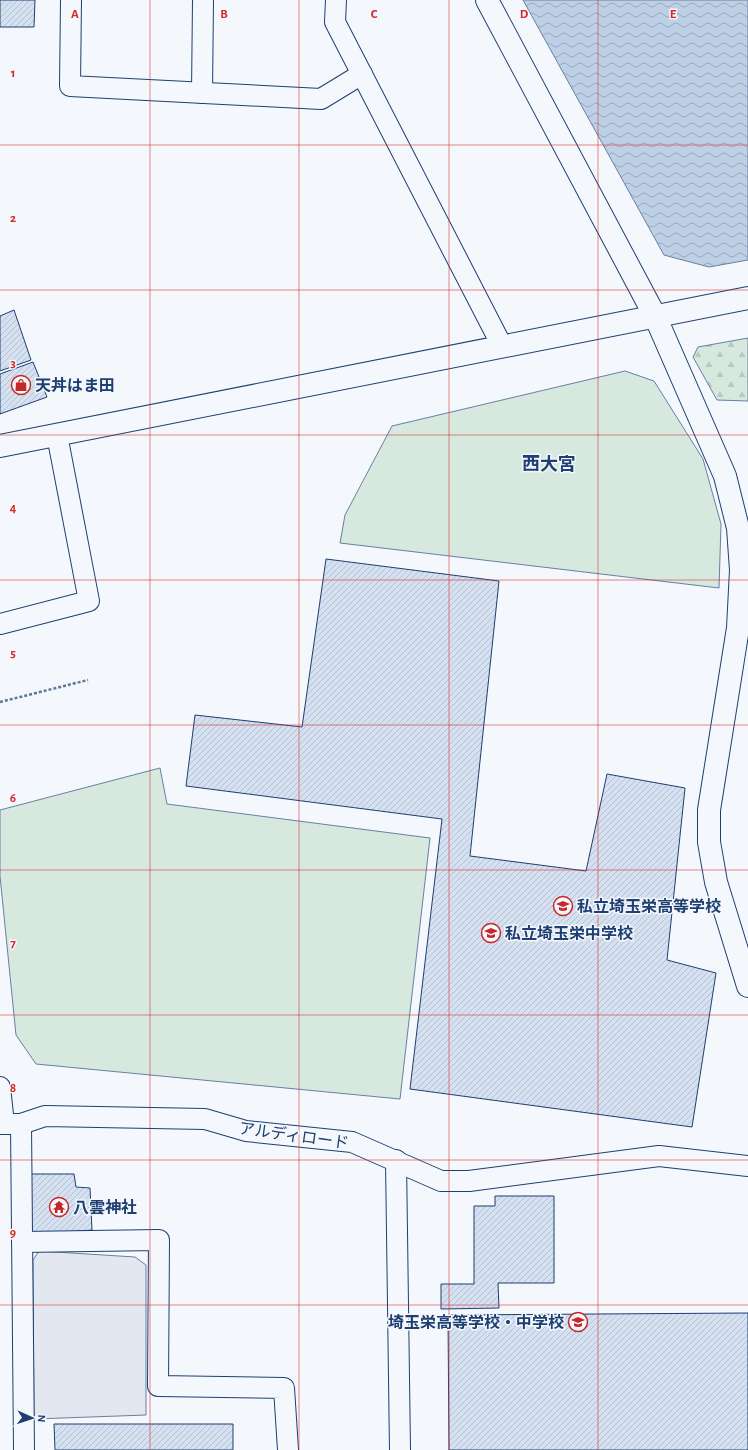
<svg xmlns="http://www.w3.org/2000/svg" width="748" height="1450" font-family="'Alegreya Sans','Noto Sans JP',sans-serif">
	<defs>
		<pattern id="forest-firs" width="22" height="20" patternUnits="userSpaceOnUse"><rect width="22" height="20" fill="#d7e8df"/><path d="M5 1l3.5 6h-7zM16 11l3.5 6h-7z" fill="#b8c8c3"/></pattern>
		<pattern id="water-waves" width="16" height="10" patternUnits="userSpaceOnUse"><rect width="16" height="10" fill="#bed0e5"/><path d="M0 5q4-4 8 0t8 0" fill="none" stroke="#9aaabe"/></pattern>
		<pattern id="building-hatch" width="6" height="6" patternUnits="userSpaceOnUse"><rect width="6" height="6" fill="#d5e0f0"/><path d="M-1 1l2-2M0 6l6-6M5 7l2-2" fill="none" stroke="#b6c1d1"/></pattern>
	</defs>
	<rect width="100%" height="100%" fill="#f4f7fb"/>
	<!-- forest -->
	<polygon fill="url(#forest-firs)" stroke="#687fa3" points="748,338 748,401 717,400 693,357 698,347"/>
	<!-- park -->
	<g fill="#d7e8df" stroke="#687fa3">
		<polygon points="625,371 654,381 703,459 721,524 719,588 340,543 345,515 392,426"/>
		<polygon points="160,768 167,804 430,838 400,1099 36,1064 16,1035 0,876 0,810"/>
	</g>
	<!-- parking -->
	<polygon fill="#e3e8f0" stroke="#687fa3" points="39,1251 135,1257 146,1265 146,1415 34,1419 33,1260"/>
	<!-- water -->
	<polygon fill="url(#water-waves)" stroke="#687fa3" points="523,0 748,0 748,260 709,267 664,255"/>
	<!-- building -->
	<g fill="url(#building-hatch)" stroke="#1d3f73">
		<polygon points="0,0 35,0 34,27 0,27"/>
		<polygon points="14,310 31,360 0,371 0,316"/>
		<polygon points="33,362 47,397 0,414 0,374"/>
		<polygon points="326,559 499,581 470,856 586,871 607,774 685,788 667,960 716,973 692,1127 410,1089 442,819 186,786 195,715 302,727"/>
		<polygon points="28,1174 74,1174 76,1187 90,1188 92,1230 31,1235"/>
		<polygon points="495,1196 554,1196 554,1283 498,1283 499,1308 441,1309 441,1284 474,1284 474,1206 495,1206"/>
		<polygon points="748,1313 748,1450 449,1450 448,1315"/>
		<polygon points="54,1424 233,1424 233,1450 55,1450"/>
	</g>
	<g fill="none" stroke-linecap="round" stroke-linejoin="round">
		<!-- street casing -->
		<g stroke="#1d3f73" stroke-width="22">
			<g id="street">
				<polyline points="71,0 70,86 321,99 362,74"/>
				<polyline points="336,0 335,22 502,346"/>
				<polyline points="202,93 203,0"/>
				<polyline points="0,624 89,601 57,435"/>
				<polyline points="0,1087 4,1124"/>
				<polyline points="0,1124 21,1124 45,1116 205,1119 246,1131 352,1142 441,1181 469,1181 659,1156 748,1166"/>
				<polyline points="21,1124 24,1450"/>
				<polyline points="396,1160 400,1450"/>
				<polyline points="22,1242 159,1240 158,1386 284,1388 288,1450"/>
			</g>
		</g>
		<!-- secondary casing -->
		<g stroke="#1d3f73" stroke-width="24">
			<g id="secondary">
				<polyline points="487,0 655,316 725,476 738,528 741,570 738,628 709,810 709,842 716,882 748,986"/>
				<polyline points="0,446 748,298"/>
			</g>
		</g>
		<!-- path -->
		<polyline stroke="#5e769c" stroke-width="2.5" stroke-dasharray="3 2" stroke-linecap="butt" points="0,702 88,680"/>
		<!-- street -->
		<use href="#street" stroke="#f4f7fb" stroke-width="20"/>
		<!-- secondary -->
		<use href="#secondary" stroke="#f4f7fb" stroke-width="22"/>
	</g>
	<!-- grid -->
	<path fill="none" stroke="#d62828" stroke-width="1" stroke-opacity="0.55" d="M150 0V1450M299 0V1450M449 0V1450M598 0V1450M0 145H748M0 290H748M0 435H748M0 580H748M0 725H748M0 870H748M0 1015H748M0 1160H748M0 1305H748"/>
	<!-- icons -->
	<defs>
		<g id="shop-ring" transform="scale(1)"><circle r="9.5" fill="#f4f7fb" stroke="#c62828" stroke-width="1.5"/><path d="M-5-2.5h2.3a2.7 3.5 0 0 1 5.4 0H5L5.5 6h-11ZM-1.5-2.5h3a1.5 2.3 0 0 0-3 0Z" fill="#c62828"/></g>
		<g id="school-ring" transform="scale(1)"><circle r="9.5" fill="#f4f7fb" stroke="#c62828" stroke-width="1.5"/><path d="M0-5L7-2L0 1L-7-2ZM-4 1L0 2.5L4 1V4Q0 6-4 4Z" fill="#c62828"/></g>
		<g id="temple-ring" transform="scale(1)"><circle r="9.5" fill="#f4f7fb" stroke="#c62828" stroke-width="1.5"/><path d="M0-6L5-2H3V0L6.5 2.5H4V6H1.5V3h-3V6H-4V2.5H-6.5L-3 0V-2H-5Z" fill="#c62828"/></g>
	</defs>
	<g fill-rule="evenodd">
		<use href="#shop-ring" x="21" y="385"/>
		<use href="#school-ring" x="563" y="906"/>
		<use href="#school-ring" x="491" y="933"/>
		<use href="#temple-ring" x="59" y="1207"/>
		<use href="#school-ring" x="578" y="1322"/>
	</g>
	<g text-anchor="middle" stroke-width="3" stroke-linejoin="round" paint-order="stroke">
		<!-- poi labels -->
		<g font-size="16" font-weight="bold" fill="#1d3f73" stroke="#f4f7fb" text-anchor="start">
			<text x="35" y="391">天丼はま田</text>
			<text x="577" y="912">私立埼玉栄高等学校</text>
			<text x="505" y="939">私立埼玉栄中学校</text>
			<text x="73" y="1213">八雲神社</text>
			<text x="564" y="1328" text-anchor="end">埼玉栄高等学校・中学校</text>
		</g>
		<!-- street labels -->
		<g font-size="16" fill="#1d3f73" stroke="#f4f7fb">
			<text transform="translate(294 1135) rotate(8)" y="6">アルディロード</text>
		</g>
		<!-- quarter labels -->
		<g font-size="18" font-weight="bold" fill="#1d3f73" stroke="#f4f7fb">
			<text x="549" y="470">西大宮</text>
		</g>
	</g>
	<g font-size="13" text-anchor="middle" font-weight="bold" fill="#d62828" stroke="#f4f7fb" stroke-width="3" stroke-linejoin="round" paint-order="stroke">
		<text x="75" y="18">A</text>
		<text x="224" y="18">B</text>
		<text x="374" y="18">C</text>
		<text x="524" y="18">D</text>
		<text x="673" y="18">E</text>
		<text x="13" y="77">1</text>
		<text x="13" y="222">2</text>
		<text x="13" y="367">3</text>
		<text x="13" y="512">4</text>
		<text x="13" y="657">5</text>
		<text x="13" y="802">6</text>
		<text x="13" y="947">7</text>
		<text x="13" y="1092">8</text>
		<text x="13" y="1237">9</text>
	</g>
	<!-- north arrow -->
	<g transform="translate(32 1418) rotate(93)" stroke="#f4f7fb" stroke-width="3" paint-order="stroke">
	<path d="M0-3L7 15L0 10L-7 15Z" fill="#1d3f73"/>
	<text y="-6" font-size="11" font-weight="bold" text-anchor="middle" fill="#1d3f73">N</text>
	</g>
</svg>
